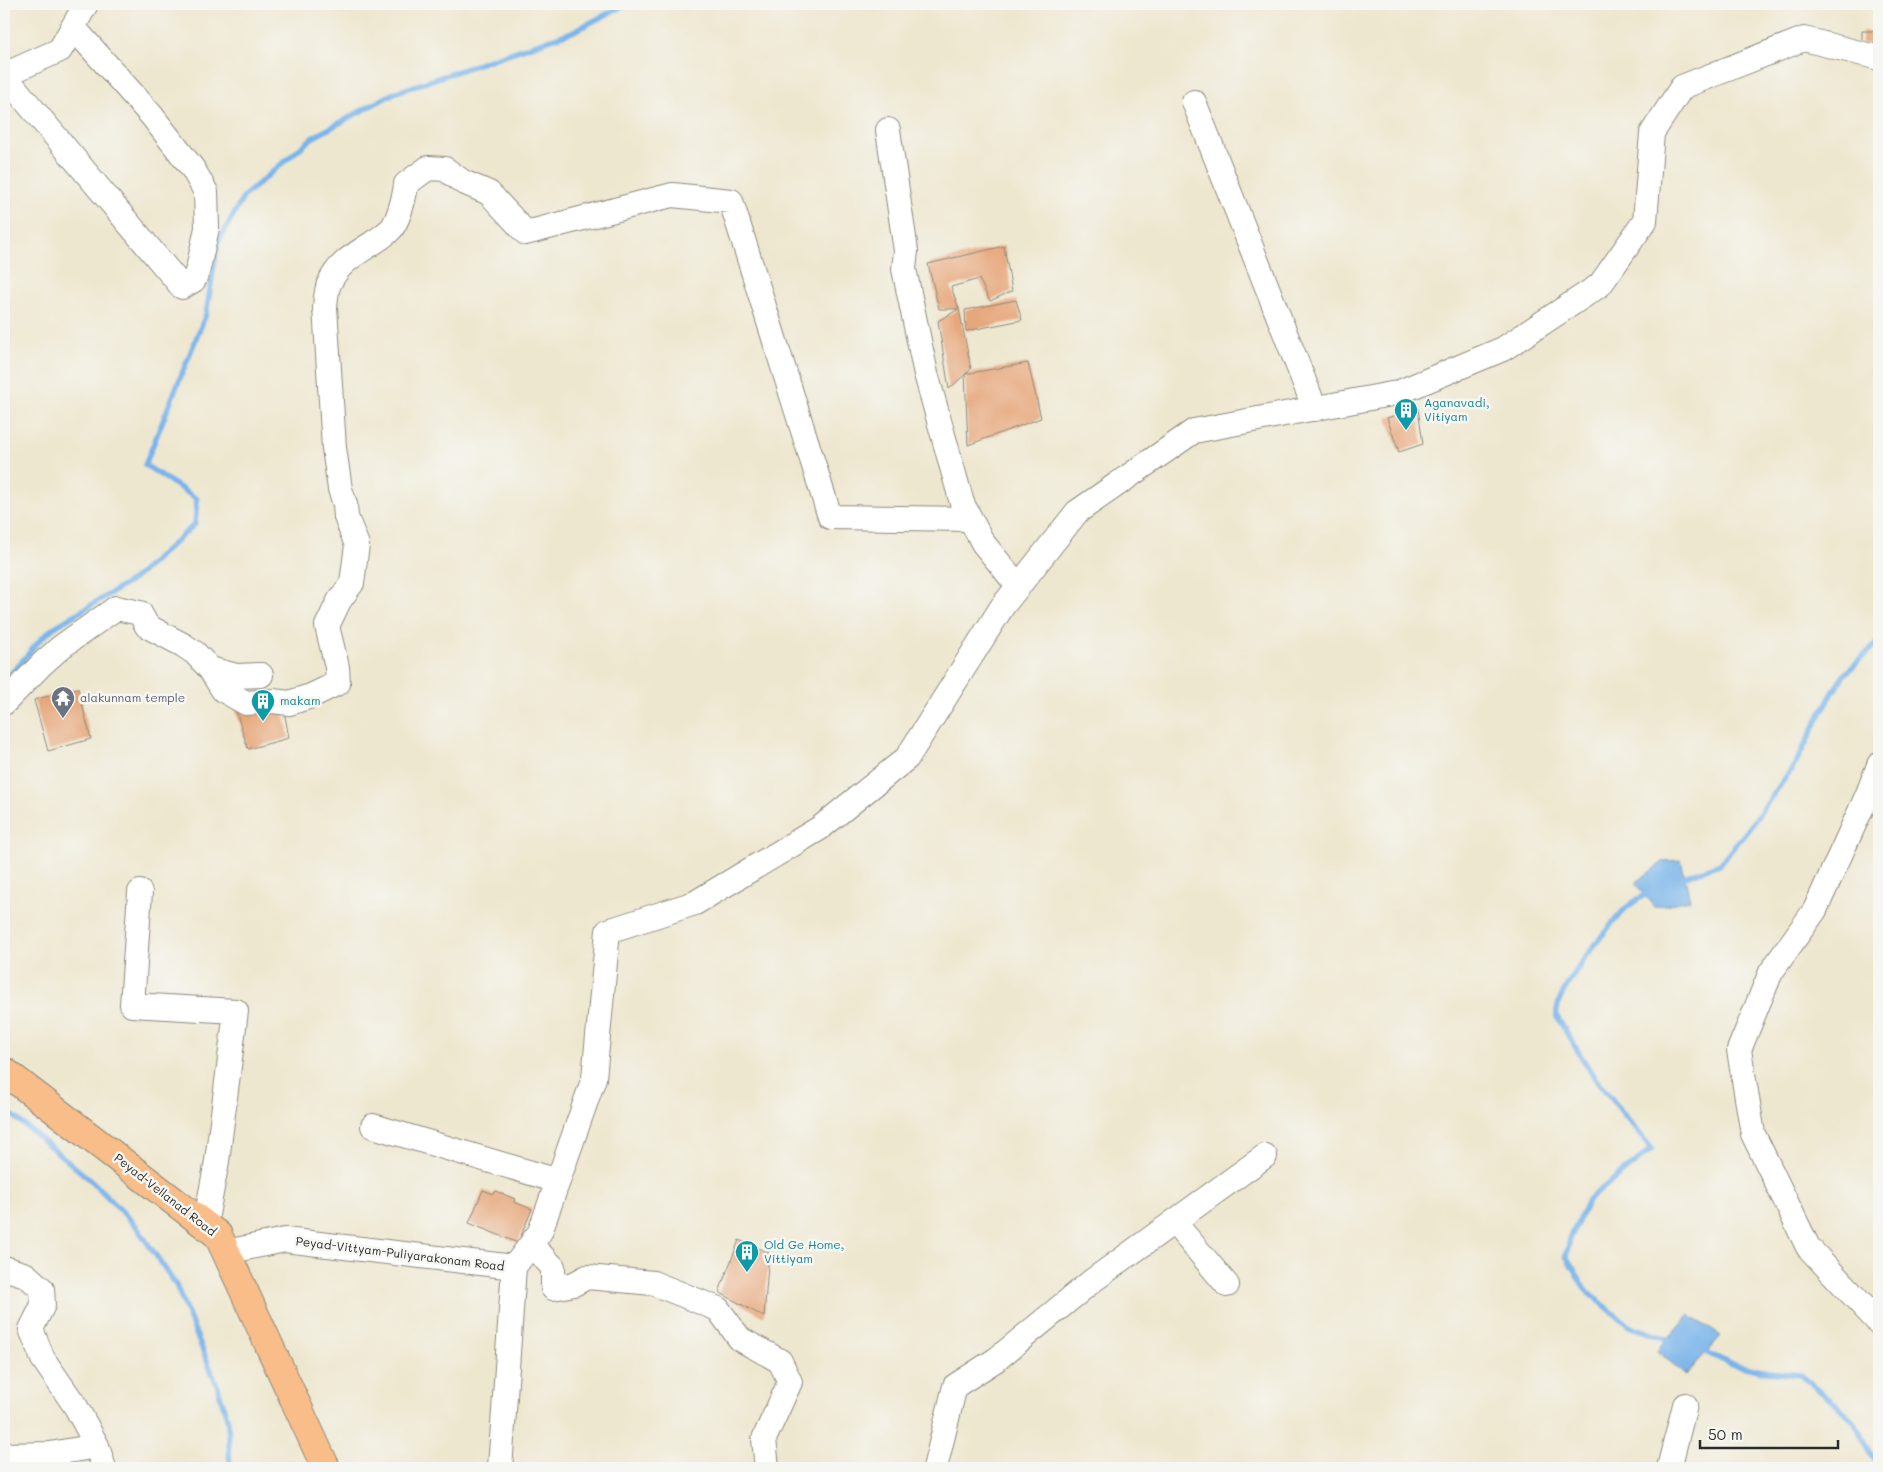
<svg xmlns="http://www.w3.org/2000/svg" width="1883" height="1472" font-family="Mali,sans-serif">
	<rect width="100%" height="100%" fill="#f6f6f2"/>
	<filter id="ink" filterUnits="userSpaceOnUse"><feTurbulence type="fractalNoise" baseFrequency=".02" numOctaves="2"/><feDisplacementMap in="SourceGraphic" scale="10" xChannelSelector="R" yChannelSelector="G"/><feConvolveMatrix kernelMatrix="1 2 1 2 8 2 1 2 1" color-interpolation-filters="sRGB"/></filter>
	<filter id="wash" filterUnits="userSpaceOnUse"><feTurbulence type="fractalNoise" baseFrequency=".0096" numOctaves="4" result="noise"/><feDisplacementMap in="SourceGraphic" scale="20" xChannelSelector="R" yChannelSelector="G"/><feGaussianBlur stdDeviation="1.12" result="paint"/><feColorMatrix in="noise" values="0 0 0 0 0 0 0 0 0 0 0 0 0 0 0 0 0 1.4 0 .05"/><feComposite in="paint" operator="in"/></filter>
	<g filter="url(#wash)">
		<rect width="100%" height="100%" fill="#eee7cf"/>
		<!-- water -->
		<g fill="#79b4ea" stroke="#52708a">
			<polygon points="1681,860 1690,900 1654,907 1635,883 1664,861"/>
			<polygon points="1689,1315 1721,1336 1686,1375 1657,1351"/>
		</g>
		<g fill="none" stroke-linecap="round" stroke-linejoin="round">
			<!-- stream -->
			<g stroke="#79b4ea" stroke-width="5.5">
				<polyline points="4,682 40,640 53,628 134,579 195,524 197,499 145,465 206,314 218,242 244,196 312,138 394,93 572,32 627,4"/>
				<polyline points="1678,879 1720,864 1747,831 1796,763 1823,709 1843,676 1879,641"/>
				<path d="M1651 891C1642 897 1630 903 1623 911 1607 929 1552 994 1557 1017L1594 1077 1652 1149 1588 1200 1570 1239 1566 1256 1586 1290 1629 1326 1674 1341"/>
				<polyline points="4,1108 94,1183 136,1226 176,1285 217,1385 228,1421 230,1468"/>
				<polyline points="1699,1349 1731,1364 1767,1372 1801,1375 1854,1420 1869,1451 1879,1464"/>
			</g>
		</g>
		<g id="blocks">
			<!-- building -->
			<g fill="#e7a77b">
				<polygon points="1862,31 1877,31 1879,43 1862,44"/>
				<polygon points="1004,246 1012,291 990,301 979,279 951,287 959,309 939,309 928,264"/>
				<polygon points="1016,300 1022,320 966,331 965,310"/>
				<polygon points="959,309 971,369 949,389 938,321"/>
				<polygon points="1028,363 1041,418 968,445 965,374"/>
				<polygon points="1418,408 1423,444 1399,452 1387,418"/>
				<polygon points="78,688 91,739 48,751 34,700"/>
				<polygon points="234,705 283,705 289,738 248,749"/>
				<polygon points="483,1190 493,1194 496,1191 515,1199 514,1202 532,1209 518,1243 469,1223"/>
				<polygon points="739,1240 769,1253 764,1317 719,1292"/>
			</g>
		</g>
	</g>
	<g filter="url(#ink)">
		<use href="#blocks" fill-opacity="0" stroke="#8c897d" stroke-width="1"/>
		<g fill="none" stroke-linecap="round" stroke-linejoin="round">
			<!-- minor casing -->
			<g stroke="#8c897d" stroke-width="26">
				<g id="minor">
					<polyline points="4,75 182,287 194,280 198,269 207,228 206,192 193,169 152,116 73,27"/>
					<polyline points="4,75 60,50 86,4"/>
					<polyline points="1194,102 1315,409"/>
					<polyline points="888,130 906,251 904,269 926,374 962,503 983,543 1018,586"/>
					<polyline points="210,669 237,676 261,675"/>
					<path d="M4 703 42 664 61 647 116 608 140 613 147 626 183 645 195 653 210 669 223 690 246 703 273 701 289 703 311 696 338 683 337 667 327 626 339 601 352 583 357 545 346 517 345 504 340 489 334 448 325 307C326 300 326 291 329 284 341 256 369 249 389 231 398 224 405 195 406 184L428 168 445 169 463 182 489 193 526 233 672 195 731 201 830 517 970 519"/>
					<polyline points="1879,765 1867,796 1815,910 1771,972 1739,1050 1753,1134 1808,1247 1879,1323"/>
					<polyline points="140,892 132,1005 236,1011 217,1161 205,1225"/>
					<polyline points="373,1126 558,1181"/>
					<polyline points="1174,1222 1227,1285"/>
					<polyline points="531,1245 553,1267 553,1288 574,1284 587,1277 653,1283 718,1309 740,1339 780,1361 790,1382 764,1439 767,1468"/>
					<polyline points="226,1252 285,1240 514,1267 540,1232 594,1078 608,931 695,903 820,828 907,758 1002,607 1077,512 1194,431 1397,393 1503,349 1600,285 1645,221 1652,133 1682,87 1804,39 1879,58"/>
					<polyline points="4,1268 26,1275 42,1289 43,1305 31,1329 43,1359 76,1407 97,1446 104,1468"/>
					<polyline points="4,1455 50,1454 97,1446"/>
					<polyline points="500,1468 514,1267"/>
					<polyline points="935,1468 955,1386 997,1359 1092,1281 1265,1156"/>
					<polyline points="1669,1468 1685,1405"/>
				</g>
			</g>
			<!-- major casing -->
			<g stroke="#8c897d" stroke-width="30">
				<polyline id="major" points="4,1071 218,1235 326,1468"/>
			</g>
			<!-- minor -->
			<use href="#minor" stroke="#fff" stroke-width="24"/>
			<!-- major -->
			<use href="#major" stroke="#f8bd89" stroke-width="28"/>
		</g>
	</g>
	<!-- icons -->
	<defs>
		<g id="building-pin" transform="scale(1.25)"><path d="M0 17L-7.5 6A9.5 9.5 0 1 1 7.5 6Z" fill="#0f9aa8" stroke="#f6f6f2"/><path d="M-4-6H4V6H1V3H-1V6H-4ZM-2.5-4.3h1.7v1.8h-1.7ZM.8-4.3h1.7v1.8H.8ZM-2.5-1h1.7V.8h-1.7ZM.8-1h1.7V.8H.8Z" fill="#fff"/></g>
		<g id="temple-pin" transform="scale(1.25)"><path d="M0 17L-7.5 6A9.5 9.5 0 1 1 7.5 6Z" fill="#6b7280" stroke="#f6f6f2"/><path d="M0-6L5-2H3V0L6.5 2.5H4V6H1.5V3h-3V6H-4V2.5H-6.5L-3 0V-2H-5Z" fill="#fff"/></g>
	</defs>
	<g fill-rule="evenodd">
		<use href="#building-pin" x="1406" y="410"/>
		<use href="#temple-pin" x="63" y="698"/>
		<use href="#building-pin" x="263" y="701"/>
		<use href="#building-pin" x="747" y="1252"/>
	</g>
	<g text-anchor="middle" stroke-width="5" stroke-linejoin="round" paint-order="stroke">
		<!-- culture labels -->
		<g font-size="12" fill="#0d838f" stroke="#f6f6f2" text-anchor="start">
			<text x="1424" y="407">Aganavadi,<tspan x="1424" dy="14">Vitiyam</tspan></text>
			<text x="280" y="705">makam</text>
			<text x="764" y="1249">Old Ge Home,<tspan x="764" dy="14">Vittiyam</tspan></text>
		</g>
		<!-- worship labels -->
		<g font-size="12" fill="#5b616d" stroke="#f6f6f2" text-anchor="start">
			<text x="80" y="702">alakunnam temple</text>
		</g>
		<!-- street labels -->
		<g font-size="12" fill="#2b2b2b" stroke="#f6f6f2">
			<text transform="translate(165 1195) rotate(38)" y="4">Peyad-Vellanad Road</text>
			<text transform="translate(400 1254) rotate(7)" y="4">Peyad-Vittyam-Puliyarakonam Road</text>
		</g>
	</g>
	<!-- margin -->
	<rect width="1883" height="1472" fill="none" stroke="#f6f6f2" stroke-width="20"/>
	<!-- scale -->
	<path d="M1700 1440v8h138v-8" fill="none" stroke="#2b2b2b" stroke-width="2.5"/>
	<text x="1708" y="1440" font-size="15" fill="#2b2b2b" stroke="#f6f6f2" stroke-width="4" paint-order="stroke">50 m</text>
</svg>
